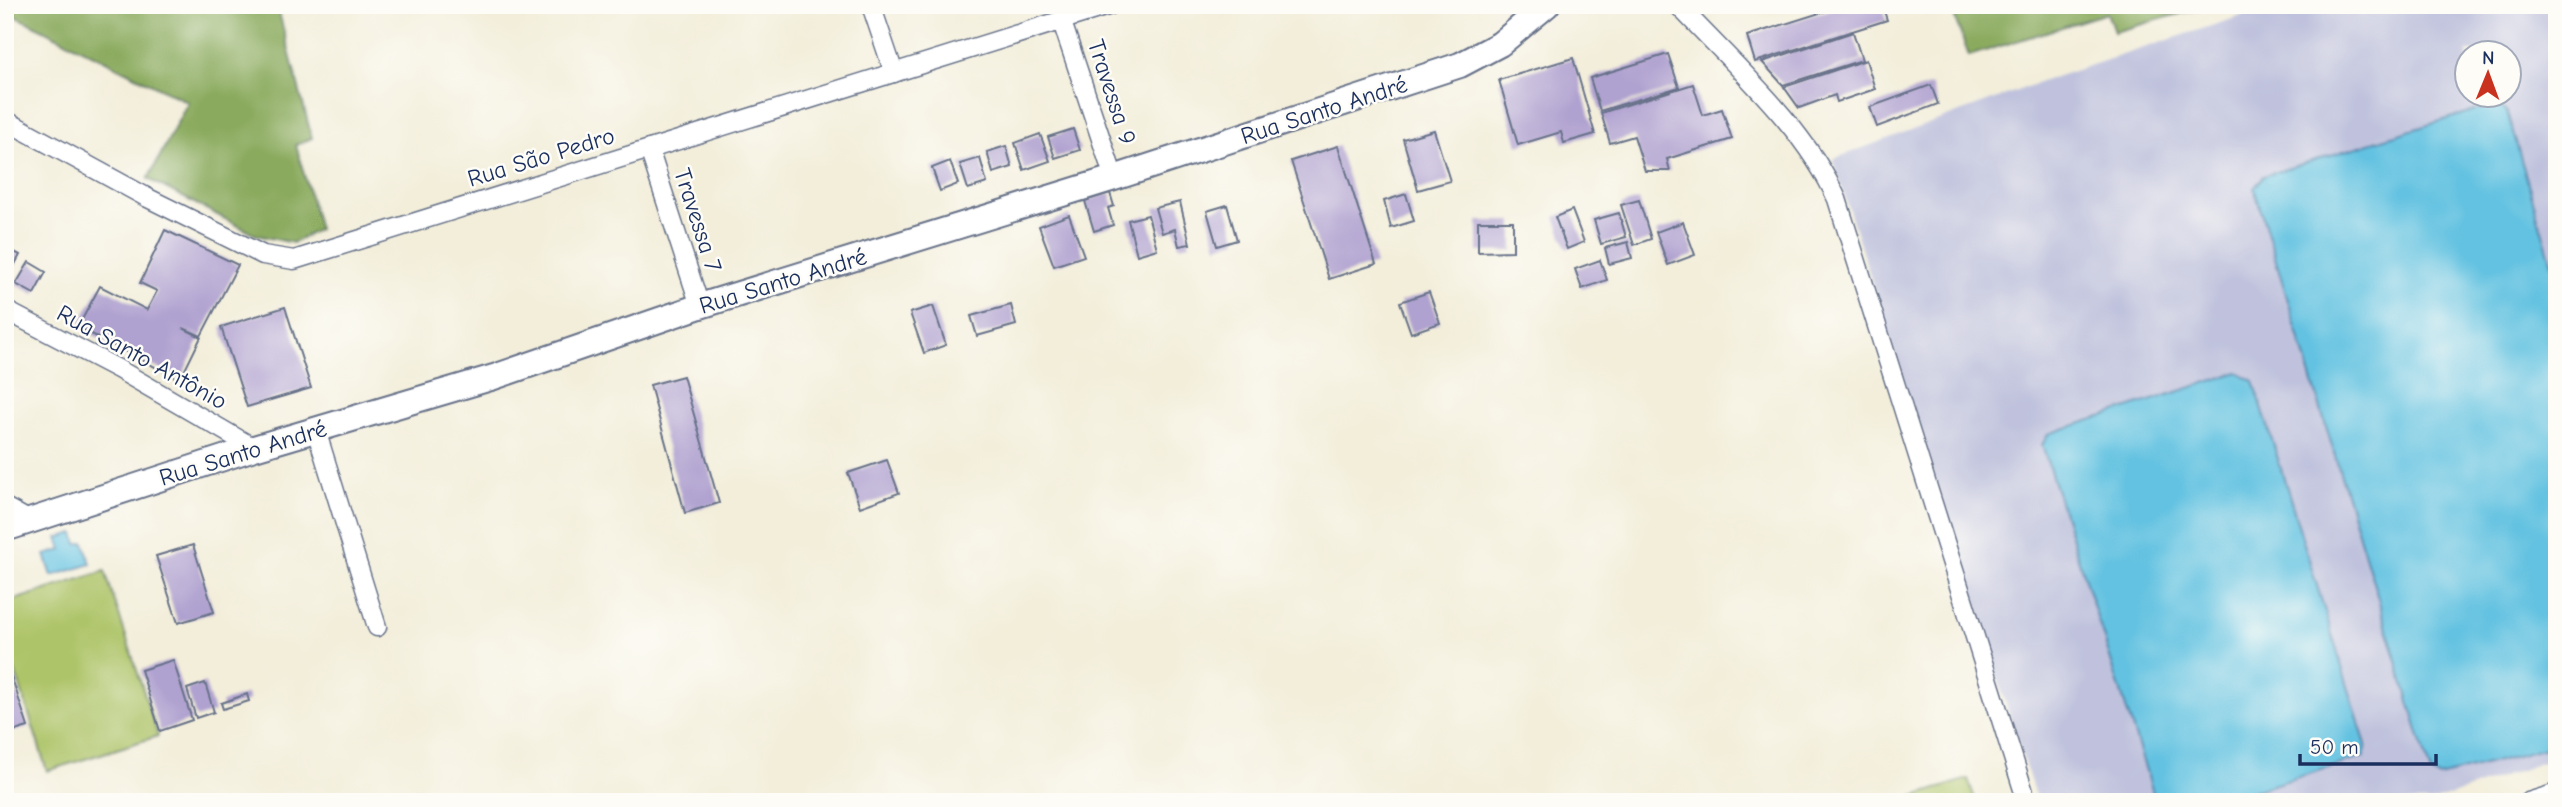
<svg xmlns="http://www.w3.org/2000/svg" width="2562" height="807" font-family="'Comic Neue',sans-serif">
	<rect width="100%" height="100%" fill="#fdfcf7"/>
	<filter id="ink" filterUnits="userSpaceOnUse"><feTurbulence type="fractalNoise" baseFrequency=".0143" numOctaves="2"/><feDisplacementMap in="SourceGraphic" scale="14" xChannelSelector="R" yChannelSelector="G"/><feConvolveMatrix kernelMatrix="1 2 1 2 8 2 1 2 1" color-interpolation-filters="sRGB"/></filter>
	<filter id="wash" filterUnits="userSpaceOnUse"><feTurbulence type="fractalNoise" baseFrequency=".00686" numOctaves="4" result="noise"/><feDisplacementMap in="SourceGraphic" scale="28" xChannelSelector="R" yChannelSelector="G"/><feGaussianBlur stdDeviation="1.57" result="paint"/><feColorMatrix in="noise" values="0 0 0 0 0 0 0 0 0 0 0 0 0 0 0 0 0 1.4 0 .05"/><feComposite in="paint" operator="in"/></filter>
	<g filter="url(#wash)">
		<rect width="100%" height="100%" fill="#f3eeda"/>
		<!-- industrial -->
		<path fill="#c0c2dd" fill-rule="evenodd" d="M2275 5H2552L2557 8V757L2433 802H2037L1833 159 2049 79ZM2468 52H2510V94H2468Z"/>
		<!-- green -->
		<g fill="#aec469" stroke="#647a64" stroke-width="2">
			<polygon points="105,571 158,736 47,771 5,639 5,603"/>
			<polygon points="1968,779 1976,802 1896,802"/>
		</g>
		<!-- forest -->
		<g fill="#8aaa5d" stroke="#526c5e" stroke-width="2">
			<polygon points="5,5 277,5 312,138 296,145 319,229 293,243 256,235 148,179 188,102 5,11"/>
			<polygon points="1950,5 2212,5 2114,32 2107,13 1969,56"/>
		</g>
		<!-- water -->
		<g fill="#63c2e1" stroke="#3f78a0" stroke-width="2">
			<polygon points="2489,106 2501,107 2507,112 2557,281 2557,745 2439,777 2431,774 2254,188 2263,176"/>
			<polygon points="2238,372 2254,381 2366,745 2364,757 2217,802 2156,802 2042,445 2048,434"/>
			<polygon points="74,533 77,544 84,542 91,564 52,576 45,555 62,550 58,538"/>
		</g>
		<g id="blocks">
			<!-- building -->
			<g fill="#b0a2d0">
				<polygon points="1845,5 1882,5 1887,20 1755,62 1747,36"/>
				<polygon points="1853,32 1862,60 1783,85 1762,62"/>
				<polygon points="1668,54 1679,87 1600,111 1590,78"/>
				<polygon points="1573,58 1595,134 1564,143 1561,132 1518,145 1499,80"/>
				<polygon points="1866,60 1875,89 1837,102 1835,95 1799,108 1784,87"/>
				<polygon points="1693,84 1703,115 1722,109 1732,139 1667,159 1670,171 1645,171 1634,136 1610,143 1601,113"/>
				<polygon points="1931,85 1938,104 1877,127 1870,107"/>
				<polygon points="1073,129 1080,150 1055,158 1048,137"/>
				<polygon points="1434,130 1450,181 1418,190 1403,139"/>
				<polygon points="1040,134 1050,161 1024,170 1015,143"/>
				<polygon points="1006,146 1012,167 993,173 987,152"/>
				<polygon points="1338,146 1376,264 1329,279 1291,161"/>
				<polygon points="980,158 987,183 968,189 960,164"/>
				<polygon points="950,161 958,184 940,191 932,168"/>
				<polygon points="1110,193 1114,206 1108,208 1113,225 1094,231 1085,201"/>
				<polygon points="1406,194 1414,221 1391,228 1384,201"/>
				<polygon points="1639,200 1651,239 1634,245 1621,205"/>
				<polygon points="1180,202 1190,244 1179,246 1175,229 1162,233 1155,208"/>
				<polygon points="1227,205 1237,240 1217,246 1207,211"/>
				<polygon points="1572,210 1584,242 1567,249 1555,217"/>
				<polygon points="1619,213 1626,237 1601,244 1594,220"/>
				<polygon points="1069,215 1084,256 1054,266 1039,226"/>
				<polygon points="1148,215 1157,249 1137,255 1128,220"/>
				<polygon points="1478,221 1513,221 1513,251 1478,252"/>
				<polygon points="1683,222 1695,255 1668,265 1656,232"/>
				<polygon points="165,230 238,265 201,336 183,328 201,337 180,380 78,327 100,286 147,310 157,291 140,283"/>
				<polygon points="1628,242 1632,258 1609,264 1605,248"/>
				<polygon points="5,247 20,255 8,277 5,276"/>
				<polygon points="1600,260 1607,280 1582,289 1575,269"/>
				<polygon points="29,262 46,272 34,294 16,284"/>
				<polygon points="1429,292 1440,323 1411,333 1400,302"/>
				<polygon points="1011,305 1016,325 977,336 971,316"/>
				<polygon points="933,306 946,345 924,353 910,313"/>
				<polygon points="285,307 311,388 247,407 221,327"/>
				<polygon points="683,376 719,503 685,513 650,385"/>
				<polygon points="887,460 899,493 860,507 848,473"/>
				<polygon points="193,545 214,612 178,623 156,556"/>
				<polygon points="5,657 28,727 5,734"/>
				<polygon points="173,660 192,720 160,731 141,670"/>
				<polygon points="205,683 214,712 196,718 187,689"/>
				<polygon points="247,694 249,701 223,709 221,703"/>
			</g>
		</g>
	</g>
	<g filter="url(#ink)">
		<use href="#blocks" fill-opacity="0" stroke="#677289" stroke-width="2"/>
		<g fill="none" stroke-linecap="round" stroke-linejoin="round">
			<!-- street casing -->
			<g stroke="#677289" stroke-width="21">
				<g id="street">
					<polyline points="871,5 894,73"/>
					<path d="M1678 5C1733 64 1804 126 1837 199L2027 802"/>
					<polyline points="1062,22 1114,178"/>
					<polyline points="5,120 148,198 263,255 294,260 1111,5"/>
					<polyline points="649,149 700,306"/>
					<polyline points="5,310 118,369 254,448"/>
					<polyline points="316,430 377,627"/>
					<polyline points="5,507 30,521"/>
					<polyline points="2528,802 2557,793"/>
				</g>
			</g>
			<!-- secondary casing -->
			<g stroke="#677289" stroke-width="28">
				<polyline id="secondary" points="5,529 254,448 494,377 700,306 1114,178 1460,65 1500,44 1547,5"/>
			</g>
			<!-- street -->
			<use href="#street" stroke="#fff" stroke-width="18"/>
			<!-- secondary -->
			<use href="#secondary" stroke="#fff" stroke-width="24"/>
		</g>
	</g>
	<g text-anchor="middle" stroke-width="5" stroke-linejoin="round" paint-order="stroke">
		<!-- street labels -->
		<g font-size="24" fill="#1b2f5e" stroke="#fdfcf7">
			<text transform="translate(1112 92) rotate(72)" y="8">Travessa 9</text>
			<text transform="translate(1324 110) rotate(-18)" y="8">Rua Santo André</text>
			<text transform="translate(541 157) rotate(-17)" y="8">Rua São Pedro</text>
			<text transform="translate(698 220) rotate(72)" y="8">Travessa 7</text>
			<text transform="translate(783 281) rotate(-17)" y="8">Rua Santo André</text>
			<text transform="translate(142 357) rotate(29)" y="8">Rua Santo Antônio</text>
			<text transform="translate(243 453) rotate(-17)" y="8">Rua Santo André</text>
		</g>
	</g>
	<!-- margin -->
	<rect width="2562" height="807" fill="none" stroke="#fdfcf7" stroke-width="28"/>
	<!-- north arrow -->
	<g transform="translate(2488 74) rotate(1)"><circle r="33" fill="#fdfcf7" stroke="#a3aaba" stroke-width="2"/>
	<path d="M0-5L12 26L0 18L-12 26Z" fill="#c8321e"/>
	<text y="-10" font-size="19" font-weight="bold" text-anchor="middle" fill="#1b2f5e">N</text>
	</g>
	<!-- scale -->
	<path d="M2300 754v10h136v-10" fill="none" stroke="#1b2f5e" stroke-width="3.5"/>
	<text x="2310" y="754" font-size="21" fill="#1b2f5e" stroke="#fdfcf7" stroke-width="5" paint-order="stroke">50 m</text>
</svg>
